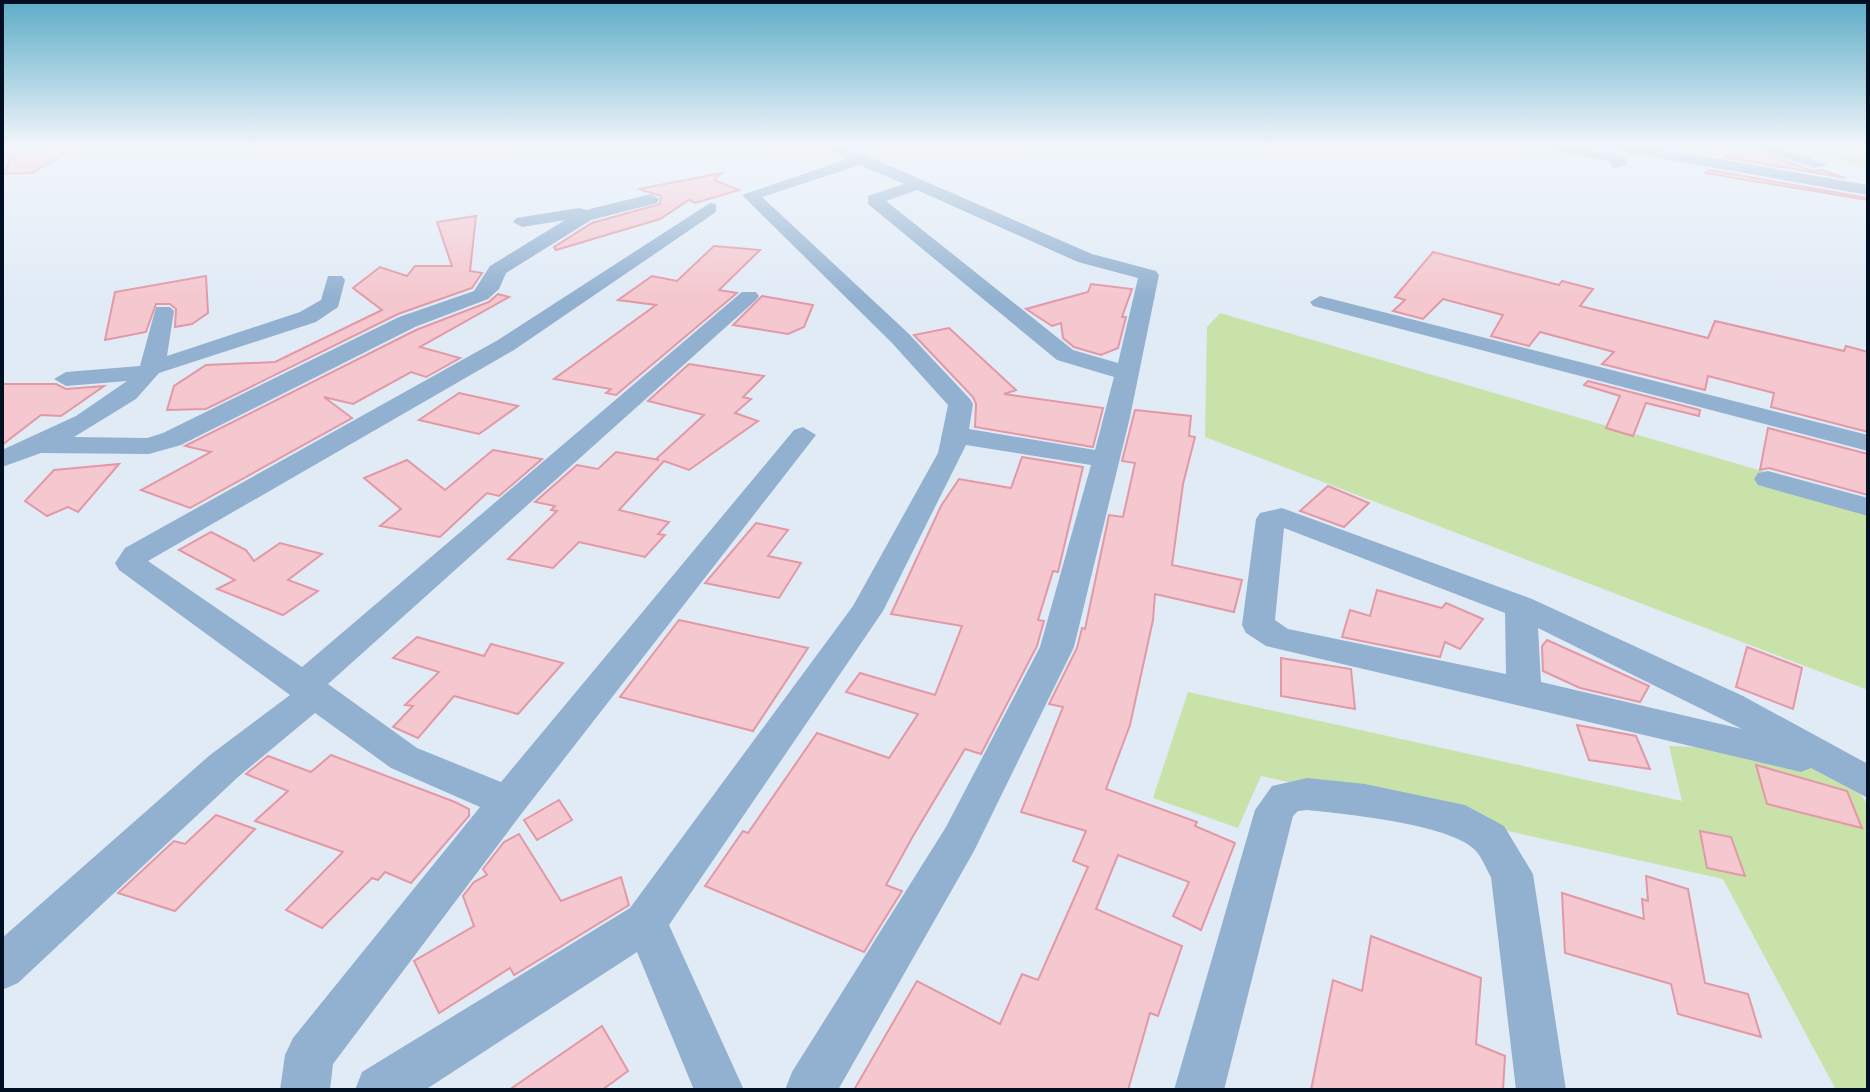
<svg xmlns="http://www.w3.org/2000/svg" width="1870" height="1092" font-family="'IBM Plex Sans',sans-serif">
	<rect width="100%" height="100%" fill="#e1ebf6"/>
	<!-- green -->
	<g fill="#c9e2aa">
		<polygon points="1792,145 1868,145 1868,170"/>
		<polygon points="1220,313 1868,502 1868,690 1205,437 1207,327"/>
		<path d="M1188 692 1682 801 1669 746C1721 748 1839 755 1868 805V1090H1836L1723 879 1261 776 1238 828 1153 798Z"/>
	</g>
	<!-- building -->
	<g fill="#f5c7ce" stroke="#e398a6" stroke-width="2">
		<polygon points="14,145 79,145 32,173 5,174"/>
		<polygon points="1741,145 1813,171 1822,170 1845,178 1725,157"/>
		<polygon points="1709,170 1868,198 1868,200 1705,173"/>
		<polygon points="722,173 714,180 739,190 695,203 689,200 660,219 556,250 554,247 592,223 660,204 661,196 639,189"/>
		<polygon points="476,216 470,271 482,273 472,288 398,314 206,409 167,410 174,386 206,365 275,362 382,310 353,288 380,267 407,276 415,266 452,266 437,222"/>
		<polygon points="714,246 760,250 719,290 737,293 616,395 606,393 611,389 554,379 656,305 618,300 652,276 677,281"/>
		<polygon points="1433,252 1559,285 1562,281 1593,289 1580,306 1708,338 1715,321 1844,351 1846,346 1868,352 1868,432 1771,407 1774,393 1708,376 1705,390 1602,364 1614,352 1540,332 1529,346 1491,336 1503,315 1443,299 1423,319 1393,311 1405,300 1395,297"/>
		<polygon points="206,276 208,313 192,324 175,327 176,309 170,304 156,304 146,332 105,340 115,292"/>
		<polygon points="1091,284 1132,289 1122,317 1126,317 1118,348 1101,355 1074,347 1063,338 1061,323 1052,326 1026,309 1088,292"/>
		<polygon points="498,294 509,297 420,347 460,358 426,377 411,372 353,404 324,397 352,418 190,508 141,490 211,452 185,446 416,330 489,302"/>
		<polygon points="762,296 813,305 804,327 788,334 733,325"/>
		<polygon points="949,328 1016,390 1004,394 1103,408 1093,447 975,427 976,404 973,397 914,335"/>
		<polygon points="689,364 764,376 743,397 751,399 735,413 758,421 689,470 664,461 619,510 669,522 658,534 665,535 645,557 579,542 553,568 508,559 557,511 551,510 555,506 535,502 577,465 598,469 616,452 659,460 656,459 704,415 648,401"/>
		<polygon points="1588,381 1700,410 1699,416 1646,403 1633,436 1606,428 1620,396 1584,385"/>
		<polygon points="2,384 56,384 66,389 104,386 61,416 41,415 2,445"/>
		<polygon points="459,393 518,406 479,434 419,420"/>
		<polygon points="1135,410 1191,416 1189,436 1195,437 1183,484 1172,565 1242,580 1234,612 1155,594 1153,620 1130,725 1106,789 1197,822 1195,826 1235,843 1201,930 1173,916 1189,882 1118,855 1096,909 1182,946 1158,1016 1150,1013 1128,1090 854,1090 917,981 1000,1024 1022,974 1038,980 1088,867 1073,861 1086,831 1021,812 1063,707 1049,704 1077,648 1082,628 1085,629 1109,515 1123,517 1135,463 1122,461"/>
		<polygon points="1768,428 1868,454 1868,495 1769,468 1760,470"/>
		<polygon points="493,450 542,459 499,496 487,493 440,537 380,526 401,509 364,478 407,460 445,490"/>
		<polygon points="1022,457 1083,467 1058,572 1053,571 1038,620 1044,621 1037,646 981,754 965,749 913,836 886,885 902,891 864,952 705,886 743,831 748,833 817,733 889,758 918,714 846,692 860,673 935,695 962,626 891,614 941,506 959,479 1011,488"/>
		<polygon points="119,464 78,512 68,507 47,516 25,501 54,470"/>
		<polygon points="1328,486 1369,503 1344,527 1300,511"/>
		<polygon points="756,523 788,530 768,556 801,563 779,598 705,583"/>
		<polygon points="211,532 246,550 254,561 280,543 322,554 288,580 318,591 283,615 217,589 235,580 179,550"/>
		<polygon points="1377,590 1442,608 1446,603 1483,619 1460,649 1445,642 1440,657 1342,637 1350,610 1370,616"/>
		<polygon points="679,620 808,648 753,731 620,697"/>
		<polygon points="417,637 484,656 491,644 563,663 518,714 454,696 418,738 393,727 413,706 405,705 439,672 393,658"/>
		<polygon points="1547,640 1649,686 1640,702 1580,688 1543,671 1542,646"/>
		<polygon points="1747,647 1802,668 1793,709 1736,687"/>
		<polygon points="1281,658 1351,669 1355,709 1281,696"/>
		<polygon points="1577,725 1636,736 1650,769 1589,760"/>
		<polygon points="331,755 455,802 469,809 469,816 411,883 385,872 378,880 372,878 322,928 286,910 343,852 255,821 288,791 246,774 268,756 311,772"/>
		<polygon points="1756,765 1847,791 1862,828 1767,804"/>
		<polygon points="559,800 572,820 537,840 524,820"/>
		<polygon points="216,815 255,829 175,911 118,893 174,841 185,844"/>
		<polygon points="1700,831 1731,837 1745,876 1707,868"/>
		<polygon points="519,834 561,901 621,877 629,905 514,975 510,968 439,1013 414,961 474,926 463,896 474,882 487,875 483,869 504,842"/>
		<polygon points="1646,876 1688,889 1705,983 1748,994 1761,1037 1678,1014 1671,984 1565,953 1562,893 1644,919 1642,899 1648,901"/>
		<polygon points="1371,936 1481,978 1476,1044 1505,1056 1503,1090 1311,1090 1333,980 1362,991"/>
		<polygon points="602,1026 628,1071 602,1090 509,1090"/>
	</g>
	<g fill="none" stroke-linecap="round" stroke-linejoin="round">
		<!-- minor -->
		<g fill="#92b1d0" fill-rule="evenodd">
			<path d="M835 145 867 156 1092 254 1156 271 1159 275 1130 417 1074 647 974 851 838 1090H785L792 1072 946 827 1040 647 1091 465 966 445 883 611 669 925 744 1090H694L637 952 425 1090H355L362 1072 630 908 853 606 938 453 948 405 892 343 742 195 847 159 830 149ZM860 165 904 184 868 196V204L1057 360 1114 377 1095 450 969 429 973 404 970 399 908 333 762 197ZM917 190 1078 262 1138 278 1118 363 1073 350 886 201Z"/>
			<polygon points="1554,145 1618,154 1625,157 1627,165 1613,168 1609,161 1555,151"/>
			<polygon points="1602,145 1636,145 1868,185 1868,195 1609,149"/>
			<polygon points="1749,145 1772,145 1828,165 1814,168"/>
			<polygon points="651,194 659,199 657,203 591,220 506,273 499,289 488,299 415,327 181,445 149,454 41,453 2,467 2,450 76,416 127,381 66,386 54,379 66,372 140,366 156,307 170,307 174,311 167,356 300,312 321,300 328,276 342,276 345,280 338,307 316,322 159,373 136,399 74,437 147,438 163,433 399,317 474,291 490,266 565,220 522,227 513,222 516,218 579,208 586,210"/>
			<polygon points="710,203 716,204 716,212 514,350 148,561 302,667 742,292 756,292 759,296 756,300 328,684 417,748 501,782 794,430 803,427 816,435 522,813 333,1064 330,1090 280,1090 285,1055 293,1038 480,807 391,768 315,713 238,777 18,983 2,990 2,938 210,755 290,695 119,570 115,563 125,548 498,340"/>
			<polygon points="1320,296 1868,435 1868,451 1313,306 1310,302"/>
			<polygon points="1768,471 1868,498 1868,516 1758,485 1754,479 1758,473"/>
			<path d="M1282 508 1532 599 1743 696 1868 764V798L1811 768 1801 772 1266 646 1246 633 1242 625 1256 519 1260 513ZM1284 528 1505 613 1506 674 1288 629 1275 620ZM1538 628 1742 729 1541 682Z"/>
			<path d="M1307 778 1365 784 1465 805 1504 826 1533 874 1566 1090H1516L1491 877C1486 869 1482 857 1475 850 1450 824 1345 814 1307 810L1298 811 1293 816 1224 1090H1174L1255 810 1272 786Z"/>
		</g>
	</g>
	<!-- sky -->
	<linearGradient id="sky" x2="0" y2="1"><stop stop-color="#5dacc7"/><stop offset="0.49" stop-color="#f2f6fb"/><stop offset="1" stop-color="#f2f6fb" stop-opacity="0"/></linearGradient>
	<rect width="1870" height="298" fill="url(#sky)"/>
	<!-- border -->
	<rect width="1870" height="1092" fill="none" stroke="#001022" stroke-width="8"/>
</svg>
